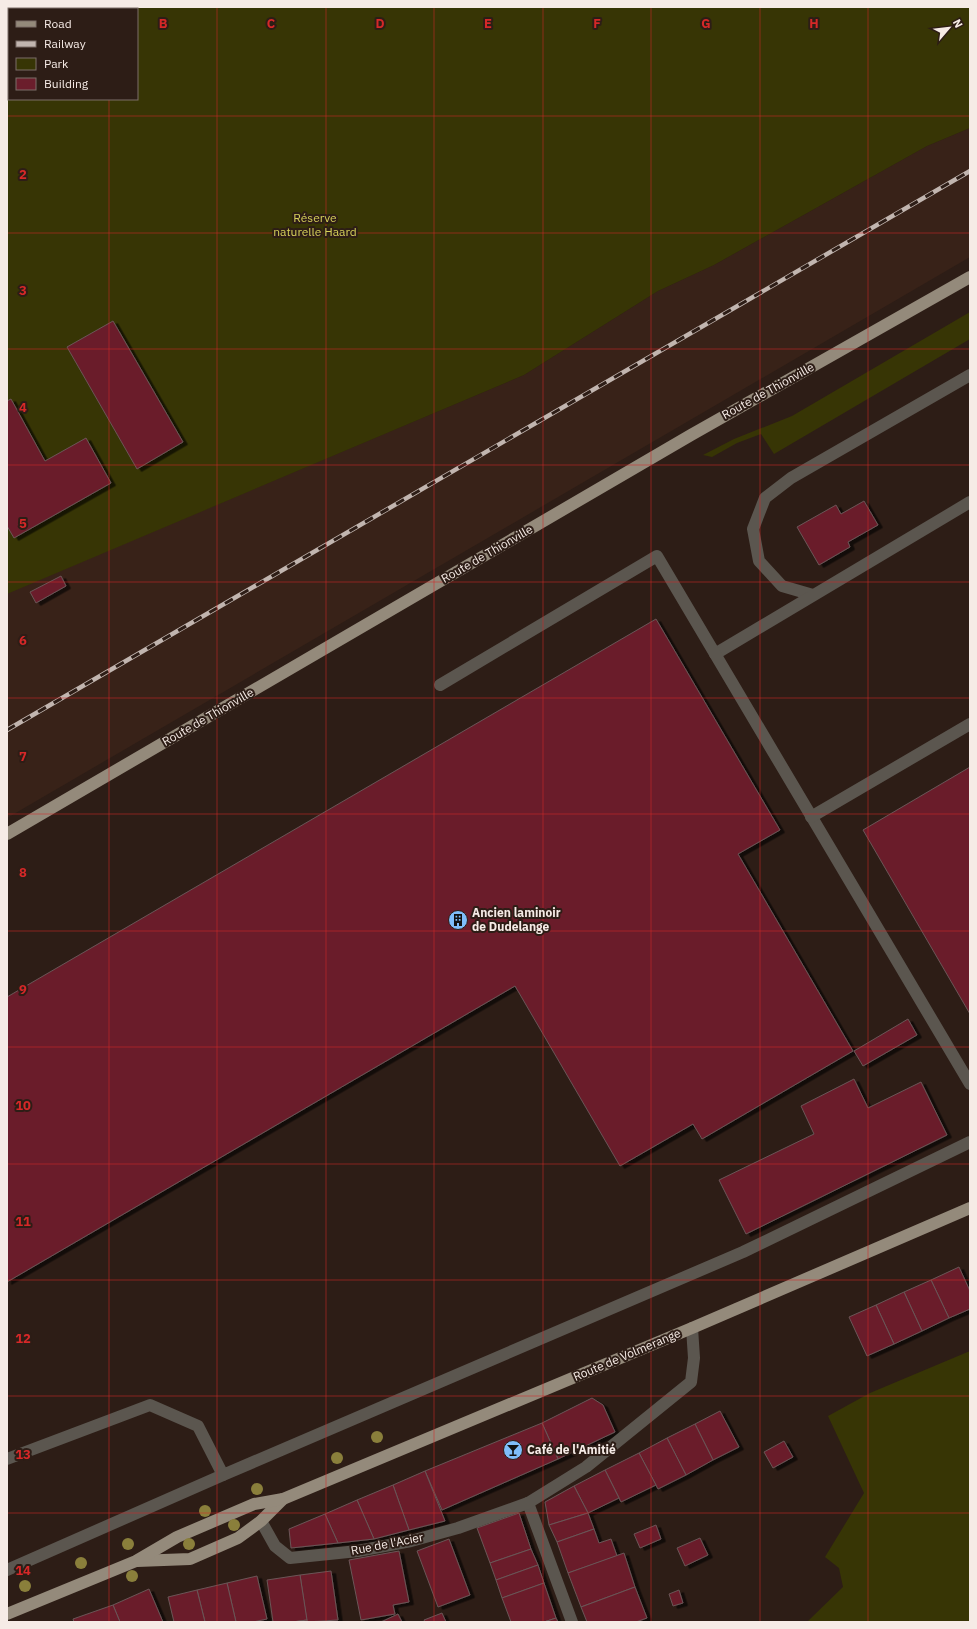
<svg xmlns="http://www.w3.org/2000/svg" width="977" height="1629" font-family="'IBM Plex Sans',sans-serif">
	<defs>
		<filter id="shadow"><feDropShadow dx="4.5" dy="2.5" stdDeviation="0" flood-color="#0009"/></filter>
	</defs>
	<rect width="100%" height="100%" fill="#2d1d16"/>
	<!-- built -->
	<polygon fill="#382218" points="970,128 970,257 7,818 7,593 524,375 658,291 714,265 927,146"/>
	<!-- green -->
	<g fill="#373505" fill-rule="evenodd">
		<path d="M7 7H970V128L927 146 714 265 658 291 524 375 7 594ZM9 9H137V99H9Z"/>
		<polygon points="970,312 970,339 774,454 761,434 737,443 712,457 703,455 734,439 792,416"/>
		<polygon points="970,1351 970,1622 807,1622 843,1587 839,1568 825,1557 864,1493 828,1416 870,1393"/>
	</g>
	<!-- building -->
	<g fill="#6b1e2c" stroke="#6a5556" filter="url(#shadow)">
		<polygon points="113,321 183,442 137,469 67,347"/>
		<polygon points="11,399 45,461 86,438 111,483 14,538 7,526 7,401"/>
		<polygon points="864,501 878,525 848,542 850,547 819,565 797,527 836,505 841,514"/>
		<polygon points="61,576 66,586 36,603 30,592"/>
		<polygon points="656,619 780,830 738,854 853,1051 702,1139 693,1124 620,1166 515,986 7,1282 7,997"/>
		<polygon points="970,767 970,1014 863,830"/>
		<polygon points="908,1019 917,1035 863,1066 854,1051"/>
		<polygon points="854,1079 868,1108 921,1082 947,1135 746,1234 719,1180 814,1134 801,1106"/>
		<polygon points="959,1267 970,1291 970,1309 949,1318 931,1280"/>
		<polygon points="931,1280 949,1318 922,1331 904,1292"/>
		<polygon points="904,1292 922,1331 894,1344 876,1305"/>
		<polygon points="876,1305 894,1344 867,1356 849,1317"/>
		<polygon points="592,1398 603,1405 615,1432 558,1459 542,1423"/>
		<polygon points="720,1411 739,1447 713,1460 695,1424"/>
		<polygon points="542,1423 558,1459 442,1510 425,1471"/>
		<polygon points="695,1424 713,1460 686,1475 667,1438"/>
		<polygon points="667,1438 686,1475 658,1489 639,1453"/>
		<polygon points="784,1441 793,1457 773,1468 764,1452"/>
		<polygon points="639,1453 656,1485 621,1502 605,1470"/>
		<polygon points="605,1470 619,1498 588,1513 574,1486"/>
		<polygon points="425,1471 445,1521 409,1530 393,1485"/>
		<polygon points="393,1485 409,1530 374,1539 357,1500"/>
		<polygon points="574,1486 588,1513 549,1525 545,1502"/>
		<polygon points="357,1500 374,1539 338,1543 325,1514"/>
		<polygon points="519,1513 531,1549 490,1563 477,1528"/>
		<polygon points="588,1513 594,1529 557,1542 549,1525"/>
		<polygon points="325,1514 338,1543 291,1548 289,1529"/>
		<polygon points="656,1525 661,1539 640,1548 634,1534"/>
		<polygon points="594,1529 599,1543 611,1539 617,1556 568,1573 557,1542"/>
		<polygon points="700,1538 708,1555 685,1566 677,1548"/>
		<polygon points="449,1539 470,1595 438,1607 417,1551"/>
		<polygon points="531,1549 538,1565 496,1580 490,1563"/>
		<polygon points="399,1551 409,1602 393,1605 395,1614 361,1620 349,1560"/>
		<polygon points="624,1553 635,1587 581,1607 568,1573"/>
		<polygon points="538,1565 544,1583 502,1598 496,1580"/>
		<polygon points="331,1571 338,1620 307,1622 300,1575"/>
		<polygon points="300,1575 307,1620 292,1622 273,1622 267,1580"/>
		<polygon points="257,1576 267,1619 253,1622 236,1622 227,1583"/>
		<polygon points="227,1583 236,1622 205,1622 197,1590"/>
		<polygon points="544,1583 556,1618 544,1622 511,1622 502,1598"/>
		<polygon points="635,1587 647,1618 636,1622 587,1622 581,1607"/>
		<polygon points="149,1589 163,1622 120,1622 113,1605"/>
		<polygon points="197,1590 205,1622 174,1622 168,1597"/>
		<polygon points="679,1590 683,1603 673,1606 669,1594"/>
		<polygon points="113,1605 120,1622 74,1622 73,1619"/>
		<polygon points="442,1613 446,1622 425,1622 424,1620"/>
		<polygon points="398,1614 402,1622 381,1622"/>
		<polygon points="556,1618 558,1622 544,1622"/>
		<polygon points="307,1620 307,1622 293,1622"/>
	</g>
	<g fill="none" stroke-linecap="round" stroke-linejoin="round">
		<!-- minor -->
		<g stroke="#5b564f" stroke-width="12">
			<polyline points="813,595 782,586 759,561 753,529 765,498 791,478 970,375"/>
			<polyline points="715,654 970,502"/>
			<polyline points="440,685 657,556 970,1084"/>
			<polyline points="811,817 970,724"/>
			<polyline points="7,1459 150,1405 198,1426 223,1475"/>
			<polyline points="528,1503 572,1622"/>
			<polyline points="261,1521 275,1546 290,1558 358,1551 411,1541 458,1528 528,1503 586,1467 691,1382 694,1358 692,1328"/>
			<polyline points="7,1570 223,1475 743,1252 970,1142"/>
		</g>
		<!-- major -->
		<g stroke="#948a7b" stroke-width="12">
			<polyline points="7,834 691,435 970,277"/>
			<polyline points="137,1561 190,1559 238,1538 261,1521 283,1499"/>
			<polyline points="7,1614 136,1561 177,1537 254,1504 283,1499 692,1328 970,1208"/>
		</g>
		<!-- rail casing -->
		<g stroke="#c1b5af" stroke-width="4.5">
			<polyline id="rail" points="7,730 970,171"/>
		</g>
		<!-- rail -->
		<use href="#rail" stroke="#2d1d16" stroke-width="3" stroke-dasharray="9" stroke-linecap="butt"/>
	</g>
	<!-- trees -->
	<g fill="#8a7f3b">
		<circle cx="377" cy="1437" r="6"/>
		<circle cx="337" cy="1458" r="6"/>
		<circle cx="257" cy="1489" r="6"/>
		<circle cx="205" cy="1511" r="6"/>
		<circle cx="234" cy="1525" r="6"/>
		<circle cx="128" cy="1544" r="6"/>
		<circle cx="189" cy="1544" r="6"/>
		<circle cx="81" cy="1563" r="6"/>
		<circle cx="132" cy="1576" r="6"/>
		<circle cx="25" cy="1586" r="6"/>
	</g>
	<!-- grid -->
	<path fill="none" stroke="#d62828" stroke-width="1" stroke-opacity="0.55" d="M109 7V9M217 7V1622M326 7V1622M434 7V1622M543 7V1622M651 7V1622M760 7V1622M868 7V1622M109 99V1622M7 116H970M7 233H970M7 349H970M7 465H970M7 582H970M7 698H970M7 814H970M7 931H970M7 1047H970M7 1164H970M7 1280H970M7 1396H970M7 1513H970"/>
	<!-- icons -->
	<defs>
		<g id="building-disc" transform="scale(1)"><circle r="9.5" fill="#7fbdfa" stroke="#2d1d16"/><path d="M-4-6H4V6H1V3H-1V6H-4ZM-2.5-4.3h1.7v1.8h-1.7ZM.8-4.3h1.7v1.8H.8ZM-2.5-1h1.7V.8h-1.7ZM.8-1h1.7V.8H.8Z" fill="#111"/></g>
		<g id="bar-disc" transform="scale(1)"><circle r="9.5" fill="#7fbdfa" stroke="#2d1d16"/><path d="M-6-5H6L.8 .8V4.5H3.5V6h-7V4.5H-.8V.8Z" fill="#111"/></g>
	</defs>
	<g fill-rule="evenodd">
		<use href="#building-disc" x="458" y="920"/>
		<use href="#bar-disc" x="513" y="1450"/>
	</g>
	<g text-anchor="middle" stroke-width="4" stroke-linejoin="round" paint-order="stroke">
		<!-- park labels -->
		<g font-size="12" fill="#d6d05a" stroke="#2d1d16">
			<text x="315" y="222">Réserve<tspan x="315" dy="14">naturelle Haard</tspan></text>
		</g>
		<!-- street labels -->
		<g font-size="12" fill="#f6ebe6" stroke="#2d1d16">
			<text transform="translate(768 391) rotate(-29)" y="4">Route de Thionville</text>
			<text transform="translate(487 554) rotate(-30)" y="4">Route de Thionville</text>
			<text transform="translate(208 717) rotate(-30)" y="4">Route de Thionville</text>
			<text transform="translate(627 1355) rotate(-23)" y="4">Route de Volmerange</text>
			<text transform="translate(387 1544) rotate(-11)" y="4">Rue de l'Acier</text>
		</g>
		<!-- poi labels -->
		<g font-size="12" font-weight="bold" fill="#f6ebe6" stroke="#2d1d16" text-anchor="start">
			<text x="472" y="917">Ancien laminoir<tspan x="472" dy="14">de Dudelange</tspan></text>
			<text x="527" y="1454">Café de l'Amitié</text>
		</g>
	</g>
	<g font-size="13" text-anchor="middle" font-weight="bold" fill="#d62828" stroke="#2d1d16" stroke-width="4" stroke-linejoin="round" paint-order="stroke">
		<text x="163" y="28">B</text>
		<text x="271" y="28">C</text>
		<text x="380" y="28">D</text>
		<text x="488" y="28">E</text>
		<text x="597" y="28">F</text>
		<text x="706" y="28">G</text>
		<text x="814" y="28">H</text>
		<text x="23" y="179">2</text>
		<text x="23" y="295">3</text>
		<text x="23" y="412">4</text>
		<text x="23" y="528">5</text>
		<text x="23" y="645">6</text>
		<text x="23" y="761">7</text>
		<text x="23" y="877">8</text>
		<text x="23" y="994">9</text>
		<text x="23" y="1110">10</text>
		<text x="23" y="1226">11</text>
		<text x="23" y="1343">12</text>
		<text x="23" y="1459">13</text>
		<text x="23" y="1575">14</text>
	</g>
	<!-- border -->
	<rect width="977" height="1629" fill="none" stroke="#f6ebe6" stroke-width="16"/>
	<!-- legend -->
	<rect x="8" y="8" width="130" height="92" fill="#2d1d16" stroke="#7d6f69"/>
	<rect x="16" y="21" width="20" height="6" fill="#948a7b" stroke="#7d6f69"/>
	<text x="44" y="28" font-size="12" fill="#f6ebe6">Road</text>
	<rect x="16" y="41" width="20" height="6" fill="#c1b5af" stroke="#7d6f69"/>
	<text x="44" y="48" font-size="12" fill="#f6ebe6">Railway</text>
	<rect x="16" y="58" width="20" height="12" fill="#373505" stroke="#7d6f69"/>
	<text x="44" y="68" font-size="12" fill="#f6ebe6">Park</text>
	<rect x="16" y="78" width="20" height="12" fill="#6b1e2c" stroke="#7d6f69"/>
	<text x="44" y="88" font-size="12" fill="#f6ebe6">Building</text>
	<!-- north arrow -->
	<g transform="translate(949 28) rotate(62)" stroke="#2d1d16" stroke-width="3" paint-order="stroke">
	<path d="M0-3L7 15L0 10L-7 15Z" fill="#f6ebe6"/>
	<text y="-6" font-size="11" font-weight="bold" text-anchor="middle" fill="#f6ebe6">N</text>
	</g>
</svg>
